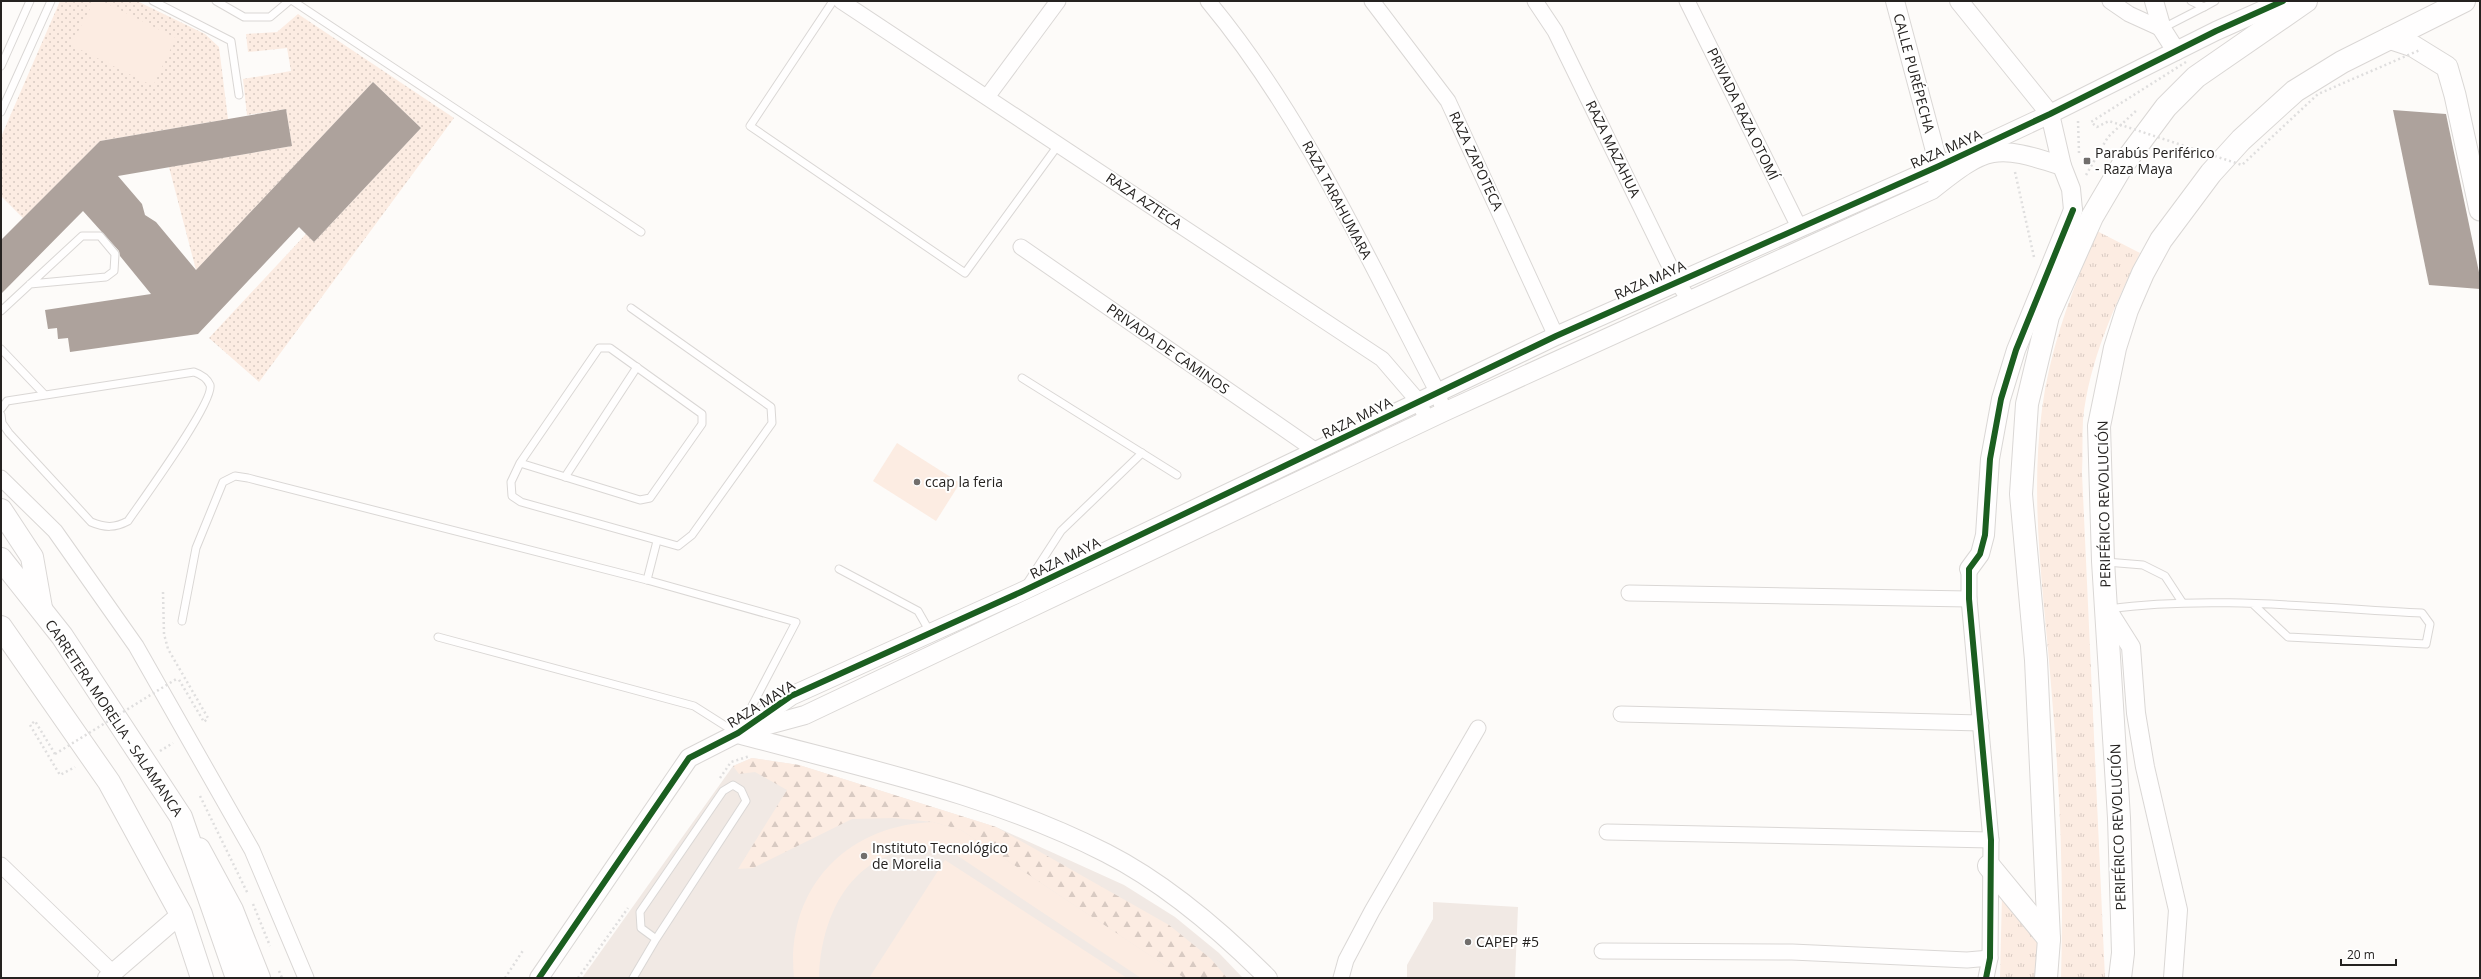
<svg xmlns="http://www.w3.org/2000/svg" width="2481" height="979" font-family="'Open Sans',sans-serif">
	<defs>
		<pattern id="grass-tufts" width="24" height="20" patternUnits="userSpaceOnUse"><rect width="24" height="20" fill="#fcece2"/><path d="M3 7l-1-3M5 7V3M7 7l1-3M15 17l-1-3M17 17v-4M19 17l1-3" fill="none" stroke="#d8cac2"/></pattern>
		<pattern id="forest-firs" width="22" height="20" patternUnits="userSpaceOnUse"><rect width="22" height="20" fill="#fcece2"/><path d="M5 1l3.5 6h-7zM16 11l3.5 6h-7z" fill="#d8cac2"/></pattern>
		<pattern id="park-dots" width="8" height="8" patternUnits="userSpaceOnUse"><rect width="8" height="8" fill="#fcece2"/><path d="M2 2h.1M6 6h.1" fill="none" stroke="#d8cac2" stroke-width="1.8" stroke-linecap="round"/></pattern>
	</defs>
	<rect width="100%" height="100%" fill="#fdfbf9"/>
	<!-- built -->
	<g fill="#f1e9e4">
		<polygon points="752,758 799,765 996,827 1124,885 1175,917 1219,953 1243,978 582,978 733,766"/>
		<polygon points="1433,902 1518,907 1515,978 1407,978 1407,965 1433,919"/>
	</g>
	<!-- grass -->
	<g fill="url(#grass-tufts)">
		<path d="M2097 231 2140 253C2115 305 2089 361 2083 420 2082 438 2083 455 2082 473L2105 978H2061C2064 884 2060 790 2052 697 2045 600 2029 506 2042 409 2050 347 2073 288 2097 231Z"/>
		<polygon points="2002,894 2039,945 2035,978 2000,978"/>
	</g>
	<!-- forest -->
	<polygon fill="url(#forest-firs)" points="752,758 799,765 996,827 1169,925 1211,959 1227,978 1184,978 961,830 933,822 894,818 852,819 753,868 738,869 787,790 755,772 739,774 733,766"/>
	<!-- park -->
	<g fill="url(#park-dots)">
		<polygon points="60,1 137,1 205,34 219,47 228,119 100,141 23,218 1,196 1,137"/>
		<polygon points="298,14 454,118 259,382 209,338 306,234 314,242 421,128 373,82 196,270 169,167 292,146 286,109 247,115 243,79 291,71 287,48 248,52 246,34 277,32"/>
	</g>
	<!-- pitch -->
	<g fill="#fcece2">
		<polygon points="94,1 102,1 176,38 153,86 71,45"/>
		<polygon points="897,443 960,483 936,521 873,481"/>
		<path d="M933 822 961 830 1184 978H1141L949 850C937 849 924 847 912 849 847 859 821 919 819 978H794C785 890 845 825 933 822Z"/>
		<polygon points="945,860 1127,978 869,978"/>
	</g>
	<!-- building -->
	<g fill="#ada29c">
		<polygon points="373,82 421,128 314,242 299,227 198,334 70,352 68,338 58,339 57,328 48,329 45,310 151,294 120,256 119,251 83,211 1,294 1,240 100,141 286,109 292,146 118,176 142,204 145,215 156,222 196,270"/>
		<polygon points="2393,110 2446,114 2480,277 2480,289 2429,285"/>
	</g>
	<g fill="none" stroke-linecap="round" stroke-linejoin="round">
		<!-- service casing -->
		<g stroke="#dad7d5" stroke-width="9">
			<g id="service">
				<polyline points="153,1 231,41 239,95"/>
				<polyline points="216,1 244,17 270,17 289,1"/>
				<polyline points="293,1 641,232"/>
				<polyline points="833,1 750,126 965,273 1059,144"/>
				<polyline points="2191,1 2204,7 2215,1"/>
				<polyline points="2163,28 2204,7"/>
				<polyline points="1,66 30,1"/>
				<polyline points="1,112 51,1"/>
				<polyline points="1,311 82,236 100,236 115,254 114,271 106,277 30,284"/>
				<polyline points="1,349 44,394"/>
				<polyline points="1022,378 1177,475"/>
				<path d="M1 409 7 401 194 372C200 374 207 378 210 385 215 401 141 502 128 521 115 528 105 528 91 522L9 433 2 423 1 415"/>
				<polyline points="520,463 640,500 650,498 702,424 702,414 610,348 599,348 520,463 511,482 512,496 521,502 678,546 692,535 772,423 771,407 631,308"/>
				<polyline points="565,477 637,367"/>
				<polyline points="2106,562 2143,565 2165,576 2182,602"/>
				<polyline points="839,569 918,611 930,632"/>
				<polyline points="647,580 657,541"/>
				<polyline points="1026,585 1061,531 1142,453"/>
				<path d="M2109 609C2209 595 2320 608 2422 613L2430 624 2426 644 2288 637 2254 605"/>
				<polyline points="182,621 196,548 223,482 235,476 248,478 647,580 796,622 743,723"/>
				<polyline points="438,637 694,706 735,732"/>
				<polyline points="633,978 656,939 746,801 741,790 733,785 723,791 640,912 641,928 656,939"/>
			</g>
		</g>
		<!-- minor casing -->
		<g stroke="#dad7d5" stroke-width="17">
			<g id="minor">
				<polyline points="841,1 1382,359 1419,402 1427,420"/>
				<path d="M1208 1C1305 118 1367 258 1437 391L1444 412"/>
				<polyline points="1372,1 1448,101 1556,336"/>
				<polyline points="1535,1 1555,31 1677,281 1689,300"/>
				<polyline points="1687,1 1799,227"/>
				<polyline points="2110,1 2129,14 2162,29"/>
				<polyline points="987,97 1058,1"/>
				<polyline points="1021,247 1316,451"/>
				<polyline points="1,478 55,531 136,646 252,850 306,978"/>
				<polyline points="1969,569 1969,599 1991,840 1990,958 1986,978"/>
				<polyline points="1629,593 1969,599"/>
				<polyline points="1621,714 1981,723"/>
				<polyline points="1607,832 1991,840"/>
				<polyline points="1,865 113,973"/>
				<polyline points="1602,951 1792,952 1967,960 1990,958"/>
				<polyline points="1341,978 1346,960 1372,911 1478,728"/>
			</g>
		</g>
		<!-- tertiary casing -->
		<g stroke="#dad7d5" stroke-width="20">
			<g id="tertiary">
				<polyline points="1895,1 1939,166 1936,176"/>
				<polyline points="1959,1 2050,114 2062,166 2071,189 2073,210 2070,221"/>
				<polyline points="2154,1 2162,29 2176,51"/>
				<polyline points="1969,569 1980,554 1985,535 1990,459 2001,399 2016,350 2073,210"/>
				<polyline points="2107,609 2131,647 2136,713 2145,767 2178,910 2173,978"/>
				<path d="M750 730 805 715 1444 412 1932 190C1987 146 1995 144 2062 166"/>
				<path d="M738 734C862 768 991 794 1106 853 1165 883 1221 931 1268 978"/>
				<polyline points="107,978 181,914"/>
				<polyline points="539,978 689,758 738,733 791,696 1021,592 1556,336 1939,166 2050,114 2216,31 2283,1"/>
			</g>
		</g>
		<!-- secondary casing -->
		<g stroke="#dad7d5" stroke-width="23">
			<polyline id="secondary" points="2389,38 2413,46 2447,67 2455,95 2480,210"/>
		</g>
		<!-- primary casing -->
		<g stroke="#dad7d5" stroke-width="24">
			<polyline id="primary" points="199,849 232,910 259,978"/>
		</g>
		<!-- trunk casing -->
		<g stroke="#dad7d5" stroke-width="24">
			<g id="trunk">
				<polyline points="1,510 32,557 41,608"/>
				<polyline points="1,559 62,636 181,817 237,978"/>
				<polyline points="1,627 109,782 181,914 202,978"/>
				<polyline points="1989,866 2049,939"/>
				<polyline points="2046,978 2049,939 2036,660 2021,494 2027,404 2048,316 2092,217 2122,166 2166,107 2196,77 2306,1"/>
				<polyline points="2120,978 2123,953 2119,818 2103,561 2099,426 2115,348 2127,310 2143,273 2161,240 2211,173 2241,140 2295,91 2342,62 2464,1"/>
			</g>
		</g>
		<!-- path -->
		<g stroke="#dfdede" stroke-width="2.5" stroke-dasharray="2 3" stroke-linecap="butt">
			<polyline points="2078,121 2079,153"/>
			<polyline points="2015,172 2034,257"/>
			<polyline points="2086,175 2108,137 2138,109"/>
			<polyline points="163,592 164,634 168,649 208,718 204,722 178,678"/>
			<polyline points="160,751 173,743"/>
			<polyline points="55,754 35,721 30,725 60,775 75,767"/>
			<polyline points="720,778 731,762 750,756"/>
			<polyline points="200,796 248,894"/>
			<polyline points="253,904 270,946"/>
			<polyline points="279,971 282,978"/>
			<polyline points="505,978 524,949"/>
			<polyline points="578,978 628,908"/>
		</g>
		<!-- service -->
		<use href="#service" stroke="#fffefe" stroke-width="7"/>
		<!-- minor -->
		<use href="#minor" stroke="#fffefe" stroke-width="15"/>
		<!-- tertiary -->
		<use href="#tertiary" stroke="#fffefe" stroke-width="18"/>
		<!-- secondary -->
		<use href="#secondary" stroke="#fffefe" stroke-width="21"/>
		<!-- primary -->
		<use href="#primary" stroke="#fffefe" stroke-width="22"/>
		<!-- trunk -->
		<use href="#trunk" stroke="#fffefe" stroke-width="22"/>
		<!-- path-bridge -->
		<g stroke="#dfdede" stroke-width="2.5" stroke-dasharray="2 3" stroke-linecap="butt">
			<polyline points="2186,62 2091,122 2097,127 2109,121 2242,165 2318,94 2420,50"/>
			<polyline points="55,754 178,678"/>
		</g>
		<!-- cycleway casing -->
		<g stroke="#fff" stroke-width="8">
			<g id="cycleway">
				<polyline points="539,978 689,758 738,733 791,696 1021,592 1556,336 1939,166 2050,114 2216,31 2283,1"/>
				<polyline points="1986,978 1990,958 1991,840 1969,599 1969,569 1980,554 1985,535 1990,459 2001,399 2016,350 2073,210"/>
			</g>
		</g>
		<!-- cycleway -->
		<use href="#cycleway" stroke="#1b5e20" stroke-width="6"/>
	</g>
	<!-- markers -->
	<g fill="#716e6c" stroke="#fff" stroke-width="1.5">
		<rect x="2083" y="157" width="8" height="8" rx="2"/>
		<circle cx="917" cy="482" r="4"/>
		<circle cx="864" cy="856" r="4"/>
		<circle cx="1468" cy="942" r="4"/>
	</g>
	<g text-anchor="middle" stroke-width="4" stroke-linejoin="round" paint-order="stroke">
		<!-- street labels -->
		<g font-size="14" fill="#252220" stroke="#fff">
			<text transform="translate(1914 73) rotate(75)" y="5">CALLE PURÉPECHA</text>
			<text transform="translate(1743 114) rotate(64)" y="5">PRIVADA RAZA OTOMÍ</text>
			<text transform="translate(1613 149) rotate(64)" y="5">RAZA MAZAHUA</text>
			<text transform="translate(1946 149) rotate(-24)" y="5">RAZA MAYA</text>
			<text transform="translate(1476 161) rotate(65)" y="5">RAZA ZAPOTECA</text>
			<text transform="translate(1337 200) rotate(62)" y="5">RAZA TARAHUMARA</text>
			<text transform="translate(1144 201) rotate(34)" y="5">RAZA AZTECA</text>
			<text transform="translate(1650 280) rotate(-24)" y="5">RAZA MAYA</text>
			<text transform="translate(1168 349) rotate(35)" y="5">PRIVADA DE CAMINOS</text>
			<text transform="translate(1357 418) rotate(-26)" y="5">RAZA MAYA</text>
			<text transform="translate(2104 504) rotate(-91)" y="5">PERIFÉRICO REVOLUCIÓN</text>
			<text transform="translate(1065 558) rotate(-26)" y="5">RAZA MAYA</text>
			<text transform="translate(761 704) rotate(-32)" y="5">RAZA MAYA</text>
			<text transform="translate(114 718) rotate(56)" y="5">CARRETERA MORELIA - SALAMANCA</text>
			<text transform="translate(2118 827) rotate(-92)" y="5">PERIFÉRICO REVOLUCIÓN</text>
		</g>
		<!-- poi labels -->
		<g font-size="14" fill="#252220" stroke="#fff" text-anchor="start">
			<text x="2095" y="158">Parabús Periférico<tspan x="2095" dy="16">- Raza Maya</tspan></text>
			<text x="925" y="487">ccap la feria</text>
			<text x="872" y="853">Instituto Tecnológico<tspan x="872" dy="16">de Morelia</tspan></text>
			<text x="1476" y="947">CAPEP #5</text>
		</g>
	</g>
	<!-- border -->
	<rect width="2481" height="979" fill="none" stroke="#252220" stroke-width="4"/>
	<!-- scale -->
	<path d="M2341 959v6h55v-6" fill="none" stroke="#252220" stroke-width="2"/>
	<text x="2347" y="959" font-size="12" fill="#252220" stroke="#ffffff" stroke-width="3" paint-order="stroke">20 m</text>
</svg>
